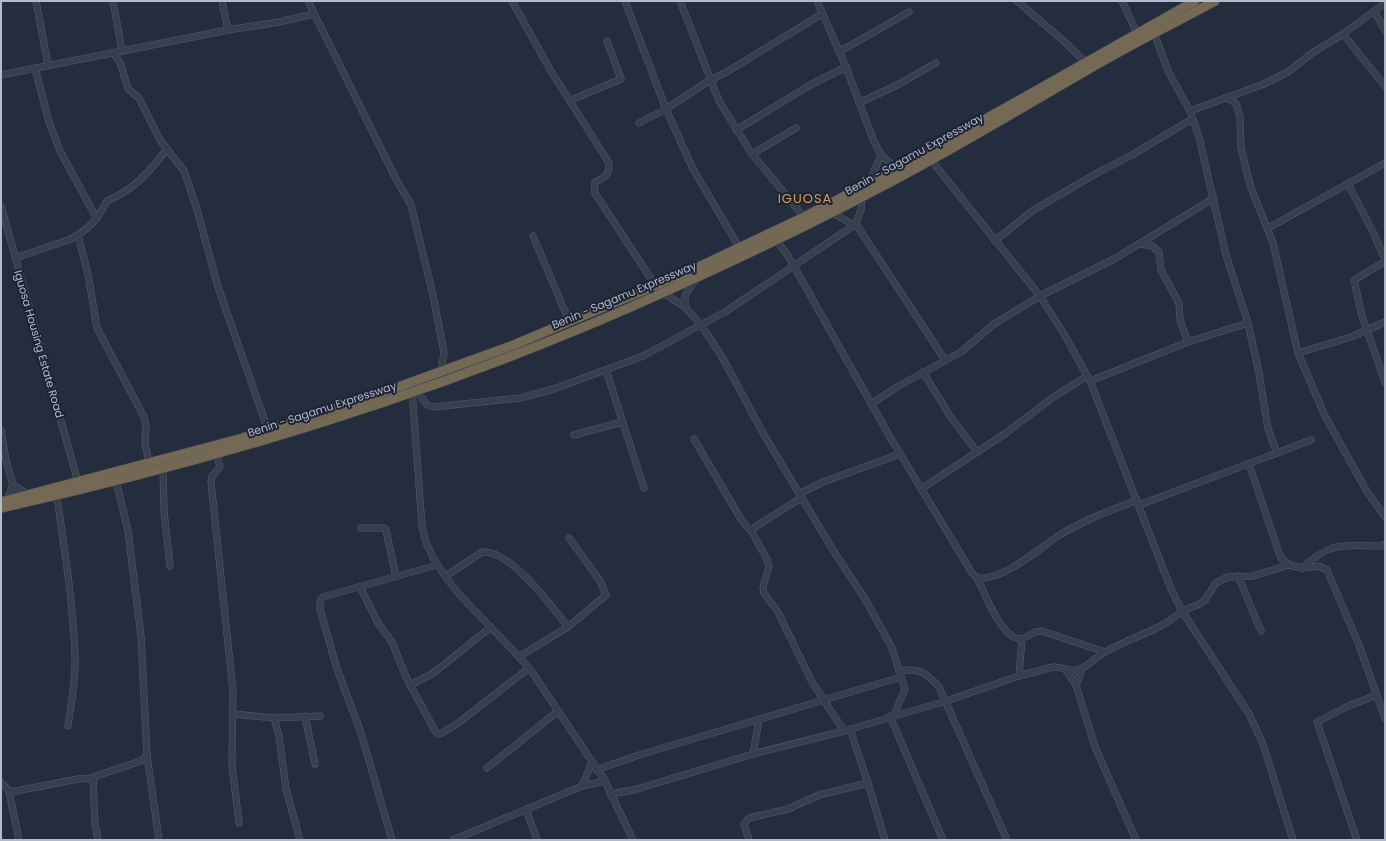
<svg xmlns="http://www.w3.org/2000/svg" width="1386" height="841" font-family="Poppins,sans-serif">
	<rect width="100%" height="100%" fill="#232d3e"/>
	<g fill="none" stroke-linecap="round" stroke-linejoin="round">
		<!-- minor casing -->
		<g stroke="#555d6c" stroke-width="7">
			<g id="minor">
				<polyline points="36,1 48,65"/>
				<polyline points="113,1 122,51"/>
				<polyline points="222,1 228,30"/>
				<polyline points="308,1 396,179 411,205 433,295 444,353 441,371"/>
				<path d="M512 1 551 71 609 163C610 175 604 178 594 183L595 193 655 285"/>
				<polyline points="625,1 666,109 710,80 725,73 822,14"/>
				<polyline points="680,1 719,101 752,154 804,217"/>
				<polyline points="817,1 846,67 873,139 881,155 897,169"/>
				<polyline points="1017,1 1066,43 1085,62"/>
				<polyline points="1122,1 1137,33"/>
				<polyline points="1374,11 1385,30"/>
				<polyline points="1343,34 1385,86"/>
				<polyline points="839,52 909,12"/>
				<polyline points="114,53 121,65 128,89 139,98 160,140 184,171 196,206 218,287 268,430"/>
				<polyline points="35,68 49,122 60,151 97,219"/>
				<polyline points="1,75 228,30 279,22 314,14"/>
				<polyline points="1227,98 1233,101 1237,106 1240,117 1241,147 1245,165 1251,188 1273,243 1298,353 1325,416 1366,490 1385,517"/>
				<polyline points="571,100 621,79 607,41"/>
				<polyline points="859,103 899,84 936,63"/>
				<polyline points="1190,111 1264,84 1288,72 1312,53 1343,34 1385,3"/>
				<polyline points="639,123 666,109 693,169 739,247"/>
				<polyline points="736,130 812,84 846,67"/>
				<polyline points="752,154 796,128"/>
				<polyline points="869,183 881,155"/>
				<polyline points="1348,184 1373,232 1385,259 1384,262 1354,280 1362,316 1385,382"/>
				<polyline points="1,206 78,482"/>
				<polyline points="832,212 850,223 856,224 945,360"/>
				<polyline points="1268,228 1385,163"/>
				<polyline points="78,235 88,274 97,328 144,417 146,426 145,442 149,463"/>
				<polyline points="533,236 569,321"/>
				<path d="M776 240 787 254 890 437 972 573 977 578C1002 581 1038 550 1058 536 1067 530 1078 525 1088 520 1104 512 1121 507 1137 500"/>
				<polyline points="995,241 1032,211 1099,172 1132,155 1192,119"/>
				<polyline points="1141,244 1152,246 1159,252 1161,270 1179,303 1180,320 1188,342"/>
				<path d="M15 258 71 239C90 228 97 220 107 201 135 189 149 172 167 149"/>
				<polyline points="663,293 685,307 701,325 721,355 763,433 833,550 865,599 892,648 905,689 894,715"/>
				<polyline points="685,307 685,295 697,278"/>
				<polyline points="1298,353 1351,337 1385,322"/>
				<polyline points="606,370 644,488"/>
				<polyline points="923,372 950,416 977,452"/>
				<polyline points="1090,381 1188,342 1248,323"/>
				<path d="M412 390 422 526C424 533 425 541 428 547 447 592 501 633 532 672L605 781 633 840"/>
				<polyline points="417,391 427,405 434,407 520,398 554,389 643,356 725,312 856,224 861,210 862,197"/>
				<polyline points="871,404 897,387 961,352 994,324 1040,296 1116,258 1214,198"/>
				<polyline points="1,430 6,460 13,485 7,500"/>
				<polyline points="574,435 622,422"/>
				<polyline points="694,439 742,521 752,532"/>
				<polyline points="1277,453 1311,440"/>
				<polyline points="217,455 220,467 212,476 211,482 233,691 232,766 239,823"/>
				<polyline points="1249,464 1279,553 1282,559 1289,565"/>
				<polyline points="163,469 164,511 170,566"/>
				<polyline points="116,481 128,531 141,636 147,755 159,840"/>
				<polyline points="13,485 29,495"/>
				<polyline points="921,489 1006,433 1055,396 1087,376"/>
				<path d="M56 491C64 546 73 601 75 656 76 680 71 704 68 726"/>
				<polyline points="799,494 823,482 900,454"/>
				<polyline points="801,498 755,527 752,532 767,559 769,566 763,587 764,593 778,612 812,682 844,731"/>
				<polyline points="1139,505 1277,453 1268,429 1259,373 1248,323 1226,255 1199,137 1190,111 1169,73 1154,33"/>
				<polyline points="361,528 384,528 386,530 396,577"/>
				<path d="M1303 568C1330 540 1346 546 1382 546L1385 544"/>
				<path d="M446 576 482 552C510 549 552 607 568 627"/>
				<polyline points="1238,576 1261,631"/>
				<path d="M977 578C985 593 1002 641 1022 639L1035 632 1042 631 1105 652"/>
				<polyline points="360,587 378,623 392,642 406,677 436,733 440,734 457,724 529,668"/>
				<polyline points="520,656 568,627 606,595 600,581 569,538"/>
				<polyline points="1065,669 1076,685 1095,747 1136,840"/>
				<path d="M899 672C917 666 928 674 939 687L1007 840"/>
				<polyline points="1019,676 1022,639"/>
				<polyline points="410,685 432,674 491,627"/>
				<polyline points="1076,685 1082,669"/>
				<polyline points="234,714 274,718 320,716"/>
				<polyline points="305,716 315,764"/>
				<polyline points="890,716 943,840"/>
				<polyline points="274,718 279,736 286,789 300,840"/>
				<polyline points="850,729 868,783 885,840"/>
				<polyline points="753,754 759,720"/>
				<polyline points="487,768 558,711"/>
				<polyline points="596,770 639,755 901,677"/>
				<polyline points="93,778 95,824 98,840"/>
				<polyline points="1,782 9,791 16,791 78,779 93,778 96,776 141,761 147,755"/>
				<polyline points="582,786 592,762"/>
				<polyline points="9,791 19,840"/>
				<path d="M610 794 634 790 753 754 844 731 946 701 1019 676 1053 667C1061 666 1069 672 1077 670 1086 668 1093 660 1100 655 1127 638 1159 632 1182 611L1171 589 1090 381 1067 339 1040 296 931 160 932 158"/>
				<polyline points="526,809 537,840"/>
				<polyline points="392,840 361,733 337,669 320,609 320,601 323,597 437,565"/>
				<polyline points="453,840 582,786 605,781"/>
				<polyline points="749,840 744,824 749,818 788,809 819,795 868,783"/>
				<polyline points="1293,840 1263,744 1249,714 1182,611 1200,604 1205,600 1216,583 1228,577 1253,576 1289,565 1303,568 1319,566 1327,570 1359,645 1385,718"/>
				<polyline points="1357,840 1317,722 1348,706 1377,695"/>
			</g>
		</g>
		<!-- highway casing -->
		<g stroke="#424a59" stroke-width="10">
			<g id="highway">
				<polyline points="1,502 239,439 368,398 511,346 690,271 804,217 897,169 1195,1"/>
				<path d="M1 508C230 457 456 387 669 290 758 250 846 207 931 160 991 127 1050 91 1110 57 1144 38 1180 20 1215 1"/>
			</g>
		</g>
		<!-- minor -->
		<use href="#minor" stroke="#373f4e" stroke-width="6"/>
		<!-- highway -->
		<use href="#highway" stroke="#746954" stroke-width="9"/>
	</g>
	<g text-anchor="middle" stroke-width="4" stroke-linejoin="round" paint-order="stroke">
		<!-- street labels -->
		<g font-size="11" fill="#b3bac9" stroke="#1c2433">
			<text transform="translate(914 154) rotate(-29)" y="4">Benin - Sagamu Expressway</text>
			<text transform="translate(624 295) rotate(-23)" y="4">Benin - Sagamu Expressway</text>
			<text transform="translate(39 344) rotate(74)" y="4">Iguosa Housing Estate Road</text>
			<text transform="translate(322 409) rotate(-18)" y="4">Benin - Sagamu Expressway</text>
		</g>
		<!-- quarter labels -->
		<g font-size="13" letter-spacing="1" fill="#d69c60" stroke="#1c2433">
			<text x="805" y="203">IGUOSA</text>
		</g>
	</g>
	<!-- border -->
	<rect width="1386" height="841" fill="none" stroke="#b3bac9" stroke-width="4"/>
</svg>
